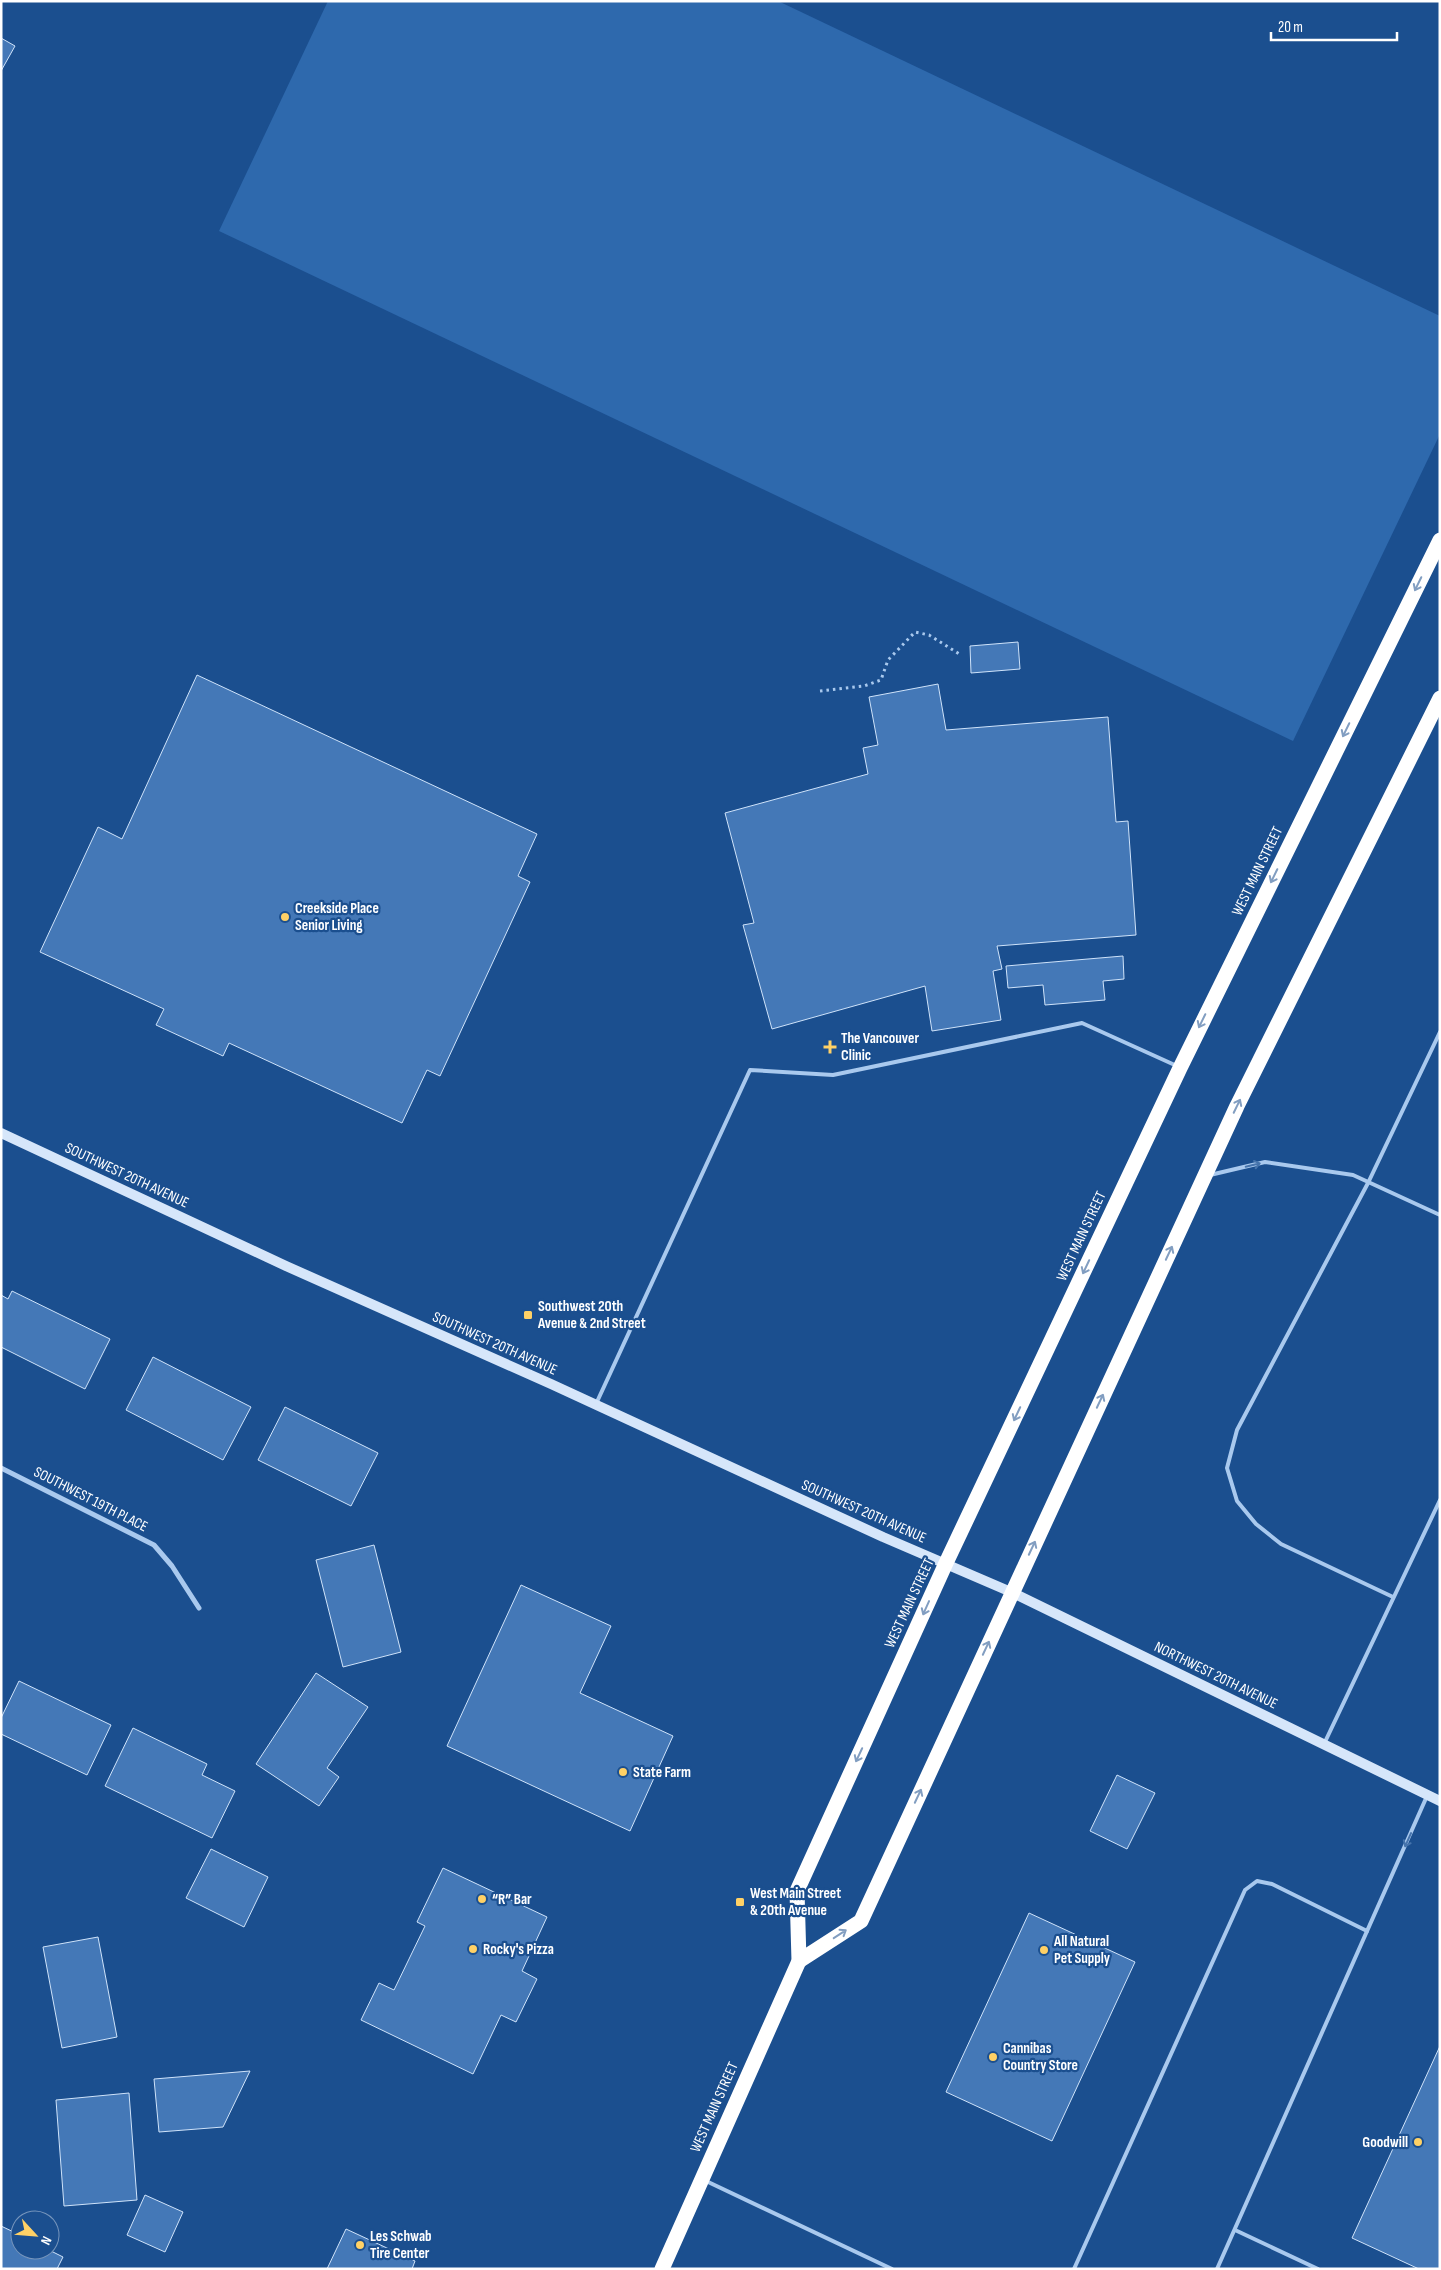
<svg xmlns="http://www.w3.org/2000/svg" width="1441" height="2270" font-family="'Sofia Sans Condensed',sans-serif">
	<rect width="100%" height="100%" fill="#1b4f8f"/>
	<!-- green -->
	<polygon fill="#2e69ad" points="328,1 778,1 1440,316 1440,434 1293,741 219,231"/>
	<!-- building -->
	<g fill="#4478b7" stroke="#cfe3fa">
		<polygon points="1,38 15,46 1,71"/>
		<polygon points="1018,642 1020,669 971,673 970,646"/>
		<polygon points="197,675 537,834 518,876 530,882 440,1076 427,1070 402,1123 229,1043 223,1056 156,1025 164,1009 40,952 98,827 122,839"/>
		<polygon points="938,684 946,730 1108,717 1116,822 1128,821 1136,935 997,946 1002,969 993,971 1001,1020 932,1031 925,986 772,1029 743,925 754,923 725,813 868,774 863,748 878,745 869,697"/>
		<polygon points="1123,956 1124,979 1103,981 1105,1000 1045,1005 1043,985 1008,988 1006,966"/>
		<polygon points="12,1291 110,1339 85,1389 1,1347 1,1295 8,1299"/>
		<polygon points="153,1357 251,1407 223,1460 126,1410"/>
		<polygon points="285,1407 378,1453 351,1506 258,1460"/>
		<polygon points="374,1545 401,1652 343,1667 316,1560"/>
		<polygon points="521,1585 611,1626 580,1693 673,1736 630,1831 447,1746"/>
		<polygon points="316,1673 368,1707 327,1768 339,1777 319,1806 256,1764"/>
		<polygon points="19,1681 111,1725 87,1775 1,1734 1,1718"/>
		<polygon points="133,1728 207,1764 202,1775 235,1791 212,1838 105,1786"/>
		<polygon points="1117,1775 1155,1793 1127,1849 1090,1831"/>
		<polygon points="211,1849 268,1877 244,1927 186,1898"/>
		<polygon points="443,1868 547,1917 522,1971 537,1979 516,2022 501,2015 473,2074 361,2020 379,1983 394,1990 425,1926 417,1922"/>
		<polygon points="1029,1913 1135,1962 1052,2141 946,2092"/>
		<polygon points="98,1937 117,2037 62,2048 43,1947"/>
		<polygon points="1440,2046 1440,2269 1419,2269 1352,2238"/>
		<polygon points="250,2071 223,2127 159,2132 154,2079"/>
		<polygon points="129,2093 137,2200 64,2206 56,2100"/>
		<polygon points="145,2195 183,2212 165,2252 127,2235"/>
		<polygon points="1,2226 20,2235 20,2250 49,2250 63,2257 57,2269 1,2269"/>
		<polygon points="346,2229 415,2261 412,2269 327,2269"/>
	</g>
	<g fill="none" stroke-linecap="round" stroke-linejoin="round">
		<!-- path -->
		<polyline stroke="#a9c9ee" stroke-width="3" stroke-dasharray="2.5 4" stroke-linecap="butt" points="820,691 864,686 881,680 888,660 915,632 929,635 961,655"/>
		<!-- lane -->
		<g stroke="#a9c9ee" stroke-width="4">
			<polyline points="1210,1175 1265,1162 1353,1175 1440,1215"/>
			<polyline points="596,1404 750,1070 833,1075 1082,1023 1177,1066"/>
			<polyline points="1393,1597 1281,1544 1256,1524 1237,1501 1227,1468 1237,1430 1368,1183 1440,1032"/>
			<polyline points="1324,1744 1440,1500"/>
			<polyline points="706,2181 892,2269"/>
			<polyline points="1235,2230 1318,2269"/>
			<polyline points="1074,2269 1245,1890 1257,1881 1272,1884 1367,1931"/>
			<polyline points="1217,2269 1427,1796"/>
		</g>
		<!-- street -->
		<polyline stroke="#a9c9ee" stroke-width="5" points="1,1468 154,1545 172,1566 199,1608"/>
		<!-- secondary -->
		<polyline stroke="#d6e6fa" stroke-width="10" points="1,1133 286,1266 551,1384 883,1537 1011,1592 1440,1801"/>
		<!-- highway -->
		<g stroke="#fff" stroke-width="15">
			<polyline points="799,1961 861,1921 1237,1106 1440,698"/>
			<polyline points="662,2269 799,1961 797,1891 946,1563 1180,1068 1440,540"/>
		</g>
	</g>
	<!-- one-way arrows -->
	<defs><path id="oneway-shaft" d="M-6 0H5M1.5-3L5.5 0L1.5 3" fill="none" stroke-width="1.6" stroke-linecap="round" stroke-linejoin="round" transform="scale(1.25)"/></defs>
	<g stroke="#829ec1">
		<use href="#oneway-shaft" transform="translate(1418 584) rotate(116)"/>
		<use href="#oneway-shaft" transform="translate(1346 730) rotate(116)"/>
		<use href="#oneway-shaft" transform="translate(1274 876) rotate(116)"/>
		<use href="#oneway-shaft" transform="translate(1202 1021) rotate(116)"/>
		<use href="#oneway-shaft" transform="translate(1237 1106) rotate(-64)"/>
		<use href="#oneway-shaft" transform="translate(1169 1253) rotate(-65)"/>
		<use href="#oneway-shaft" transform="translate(1086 1267) rotate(115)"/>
		<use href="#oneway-shaft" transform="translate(1100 1401) rotate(-65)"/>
		<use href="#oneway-shaft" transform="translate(1017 1414) rotate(115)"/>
		<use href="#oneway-shaft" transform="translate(1032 1548) rotate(-65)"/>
		<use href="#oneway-shaft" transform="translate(926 1608) rotate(114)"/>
		<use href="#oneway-shaft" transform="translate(986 1648) rotate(-65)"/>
		<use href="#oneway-shaft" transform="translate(859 1755) rotate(115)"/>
		<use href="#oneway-shaft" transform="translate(918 1796) rotate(-65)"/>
		<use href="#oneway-shaft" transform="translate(840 1934) rotate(-33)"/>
	</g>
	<g stroke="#4674ac">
		<use href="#oneway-shaft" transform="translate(1253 1165) rotate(-13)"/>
		<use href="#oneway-shaft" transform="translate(1408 1840) rotate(114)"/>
	</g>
	<!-- markers -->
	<g fill="#ffd166" stroke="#1b4f8f" stroke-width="2">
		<circle cx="285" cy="917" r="5"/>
		<path d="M827.5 1039.5h5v5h5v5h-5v5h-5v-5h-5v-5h5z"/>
		<rect x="523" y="1310" width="10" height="10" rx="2.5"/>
		<circle cx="623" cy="1772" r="5"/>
		<circle cx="482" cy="1899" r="5"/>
		<rect x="735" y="1897" width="10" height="10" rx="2.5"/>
		<circle cx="473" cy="1949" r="5"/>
		<circle cx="1044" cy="1950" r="5"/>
		<circle cx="993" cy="2057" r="5"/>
		<circle cx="1418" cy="2142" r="5"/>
		<circle cx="360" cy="2245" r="5"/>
	</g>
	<g text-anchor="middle" stroke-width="4.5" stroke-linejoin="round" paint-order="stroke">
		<!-- street labels -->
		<g font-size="15" fill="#fff" stroke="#1b4f8f">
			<text transform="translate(1257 871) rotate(-64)" y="5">WEST MAIN STREET</text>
			<text transform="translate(127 1175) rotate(25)" y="5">SOUTHWEST 20TH AVENUE</text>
			<text transform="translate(1081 1236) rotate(-65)" y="5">WEST MAIN STREET</text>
			<text transform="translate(495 1343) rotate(24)" y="5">SOUTHWEST 20TH AVENUE</text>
			<text transform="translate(91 1499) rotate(27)" y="5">SOUTHWEST 19TH PLACE</text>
			<text transform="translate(864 1511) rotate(24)" y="5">SOUTHWEST 20TH AVENUE</text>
			<text transform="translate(909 1603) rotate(-65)" y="5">WEST MAIN STREET</text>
			<text transform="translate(1216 1675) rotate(26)" y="5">NORTHWEST 20TH AVENUE</text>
			<text transform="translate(714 2107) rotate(-66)" y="5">WEST MAIN STREET</text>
		</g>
		<!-- poi labels -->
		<g font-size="15" font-weight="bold" fill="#fff" stroke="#1b4f8f" text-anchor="start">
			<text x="295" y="913">Creekside Place<tspan x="295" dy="17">Senior Living</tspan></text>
			<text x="841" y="1043">The Vancouver<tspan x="841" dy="17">Clinic</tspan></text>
			<text x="538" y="1311">Southwest 20th<tspan x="538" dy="17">Avenue &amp; 2nd Street</tspan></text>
			<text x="633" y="1777">State Farm</text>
			<text x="750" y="1898">West Main Street<tspan x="750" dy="17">&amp; 20th Avenue</tspan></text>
			<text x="492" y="1904">“R” Bar</text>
			<text x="1054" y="1946">All Natural<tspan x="1054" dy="17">Pet Supply</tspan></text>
			<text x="483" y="1954">Rocky's Pizza</text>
			<text x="1003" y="2053">Cannibas<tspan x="1003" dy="17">Country Store</tspan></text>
			<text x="1408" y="2147" text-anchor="end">Goodwill</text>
			<text x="370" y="2241">Les Schwab<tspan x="370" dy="17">Tire Center</tspan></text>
		</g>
	</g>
	<!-- border -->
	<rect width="1441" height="2270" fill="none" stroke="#ffffff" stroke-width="5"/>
	<!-- north arrow -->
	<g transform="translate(35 2235) rotate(116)"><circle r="24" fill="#1b4f8f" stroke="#7695bc"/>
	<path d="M0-4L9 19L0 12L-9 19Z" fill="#ffd166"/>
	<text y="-8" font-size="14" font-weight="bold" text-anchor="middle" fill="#ffffff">N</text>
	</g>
	<!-- scale -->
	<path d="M1271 32v8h126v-8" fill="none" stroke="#ffffff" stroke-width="2.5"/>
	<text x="1278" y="32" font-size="15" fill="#ffffff" stroke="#1b4f8f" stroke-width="4" paint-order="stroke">20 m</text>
</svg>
